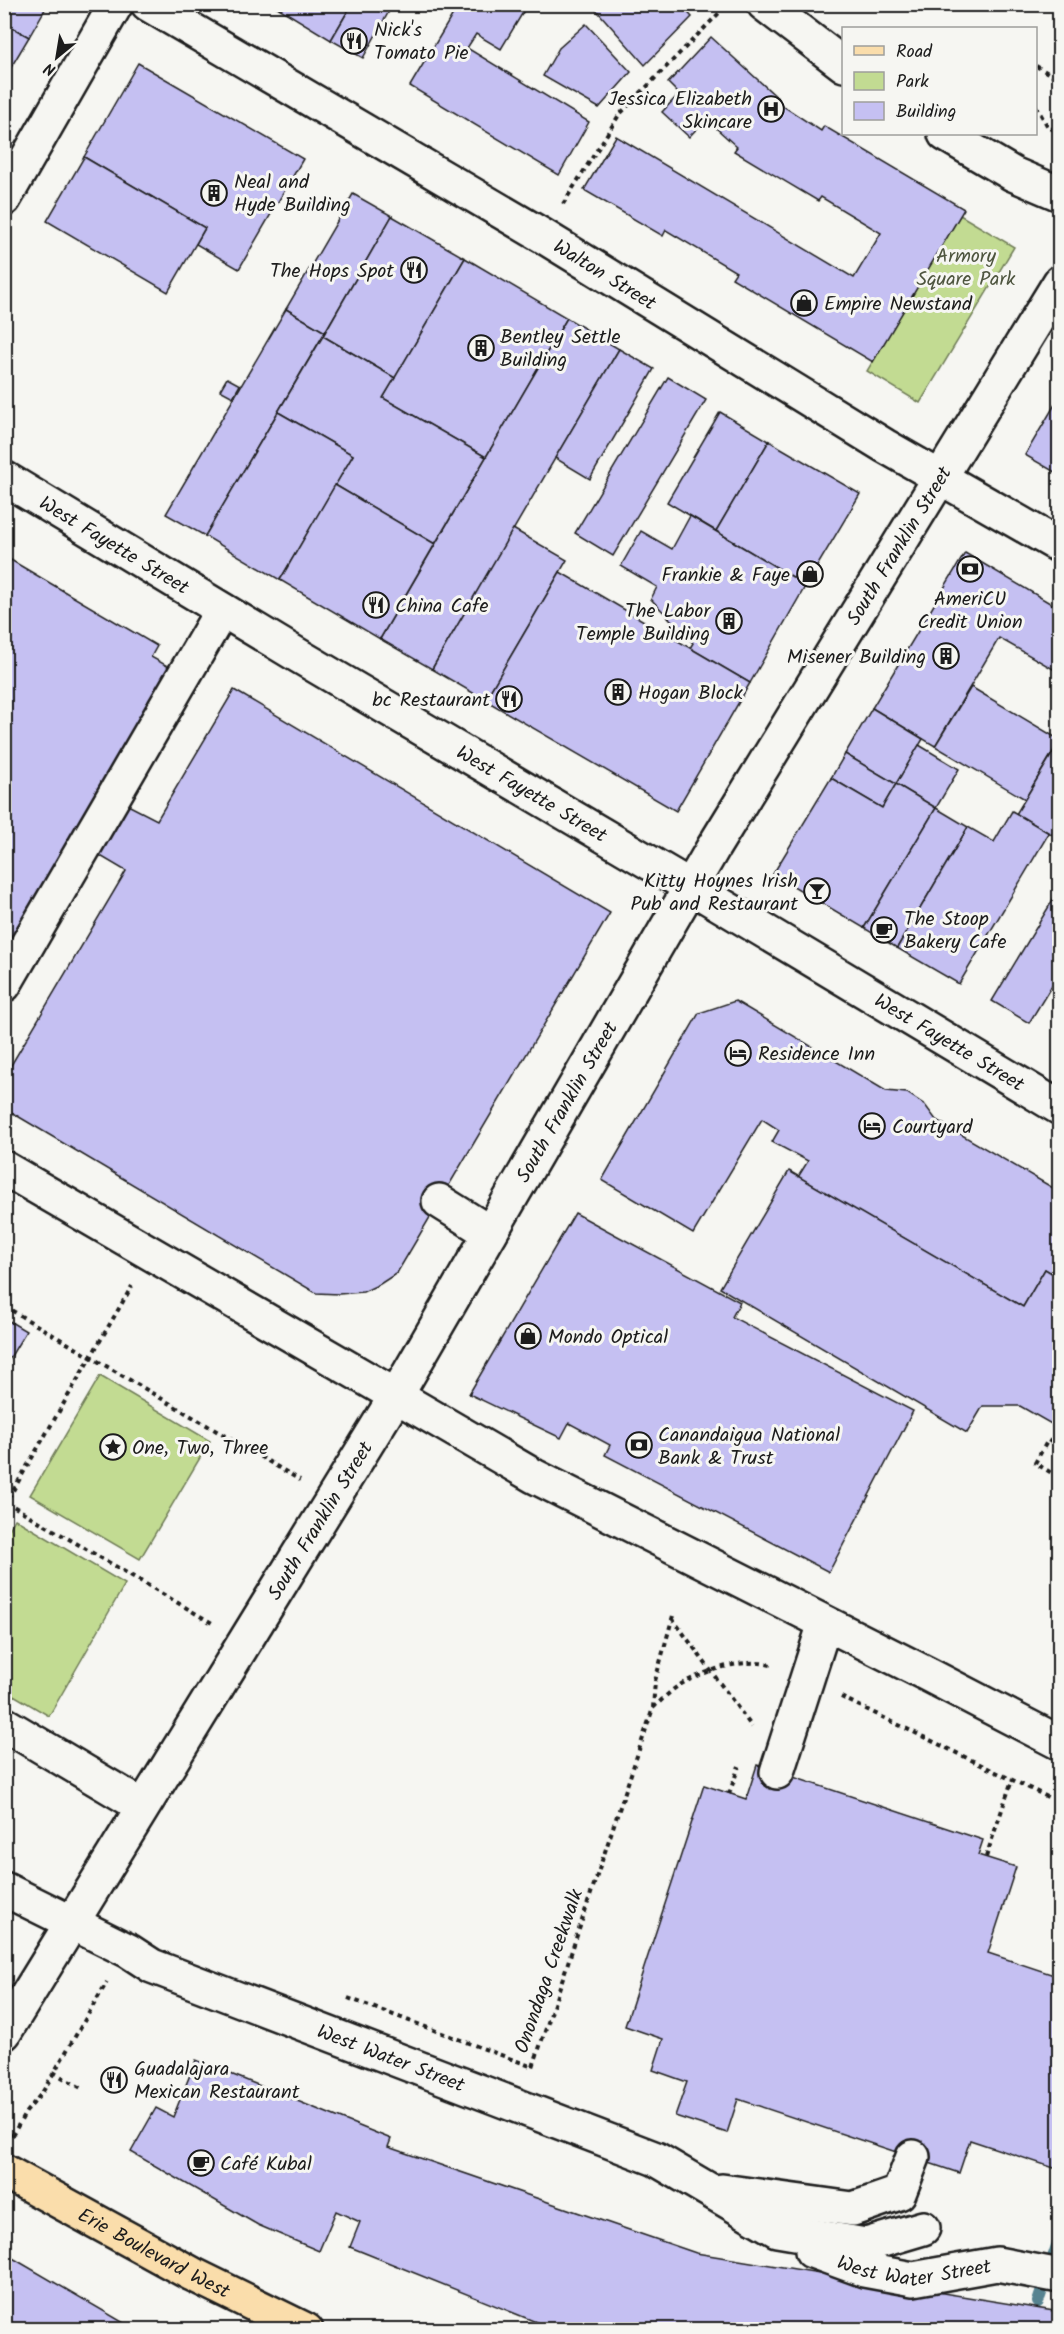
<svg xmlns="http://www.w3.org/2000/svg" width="1064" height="2334" font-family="Kalam,sans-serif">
	<rect width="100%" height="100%" fill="#f6f6f2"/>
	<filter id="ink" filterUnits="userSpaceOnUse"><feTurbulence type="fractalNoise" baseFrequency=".0167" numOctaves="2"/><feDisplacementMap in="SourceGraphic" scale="12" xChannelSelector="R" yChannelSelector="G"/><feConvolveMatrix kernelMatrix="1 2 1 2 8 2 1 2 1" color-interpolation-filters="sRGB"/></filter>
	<g filter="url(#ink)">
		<!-- green -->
		<g fill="#c2db92" stroke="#6f7c57" stroke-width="1.5">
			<polygon points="960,215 1014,247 920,403 867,371"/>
			<polygon points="100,1376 210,1441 140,1559 30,1495"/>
			<polygon points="15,1519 125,1584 49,1716 5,1690 5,1537"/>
		</g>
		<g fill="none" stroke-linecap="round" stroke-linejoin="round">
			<!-- stream -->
			<polyline stroke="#568390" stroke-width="12" points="1038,2302 1060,2237"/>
		</g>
		<!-- building -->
		<g fill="#c5c0f2" stroke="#1c1c1c" stroke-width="1.5">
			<polygon points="4,4 48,4 29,37 4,23"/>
			<polygon points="272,4 352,4 331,40"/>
			<polygon points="352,4 393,4 363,58 331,40"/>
			<polygon points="459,4 528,4 501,49 476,34 467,48 589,122 559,175 410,86"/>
			<polygon points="591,4 680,4 692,17 645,65"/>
			<polygon points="4,23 29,37 4,79"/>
			<polygon points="586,24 631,72 599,108 543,76 559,48"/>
			<polygon points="711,37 779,99 777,102 821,131 824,126 964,209 873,362 732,278 736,272 666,230 663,236 584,190 616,136 854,278 881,233 821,197 818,201 734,151 737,147 706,119 689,137 662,112 679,94 668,83"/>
			<polygon points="138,63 303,159 239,269 196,244 205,228 84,157"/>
			<polygon points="84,157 205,228 168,292 47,221"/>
			<polygon points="353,194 392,216 325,332 286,309"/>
			<polygon points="392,216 465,258 395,378 323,336"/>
			<polygon points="465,258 567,318 486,457 383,398"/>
			<polygon points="286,309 325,332 205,536 166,514"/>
			<polygon points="567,318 619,349 432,669 380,639"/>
			<polygon points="323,336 395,378 383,398 486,457 435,544 335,485 353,455 278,412"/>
			<polygon points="619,349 654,369 590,479 555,458"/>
			<polygon points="668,377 706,400 613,556 575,533"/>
			<polygon points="227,378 240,385 233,397 220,390"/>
			<polygon points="1060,396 1060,475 1025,455"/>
			<polygon points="278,412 353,455 280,580 205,536"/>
			<polygon points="720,412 769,441 716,531 667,502"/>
			<polygon points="769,441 860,494 806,585 716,531"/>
			<polygon points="335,485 435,544 380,639 280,580"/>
			<polygon points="690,516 806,585 750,683 690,648 693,643 651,599 657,587 621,566 641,531 672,549"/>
			<polygon points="513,529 567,560 485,700 432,669"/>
			<polygon points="965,553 1060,609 1060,673 999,638 935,746 872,708"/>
			<polygon points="4,556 157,646 151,657 171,668 4,949"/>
			<polygon points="560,572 750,683 676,811 485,700"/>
			<polygon points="971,687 1060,740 1025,799 935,746"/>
			<polygon points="234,690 610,913 397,1273 380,1284 363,1292 339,1294 316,1293 4,1108 4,1077 126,871 97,854 126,804 157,820"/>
			<polygon points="872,708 923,739 896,784 845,754"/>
			<polygon points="1060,741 1060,839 1016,814"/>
			<polygon points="919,745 959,769 936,808 896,784"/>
			<polygon points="845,754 896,784 882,808 831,778"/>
			<polygon points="831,778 882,808 896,784 936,808 864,928 773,874"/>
			<polygon points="936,808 968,827 897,948 864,928"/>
			<polygon points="1012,811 1049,833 959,984 897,948 968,827 994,842"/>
			<polygon points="1060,888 1060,972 1029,1023 992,1001"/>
			<polygon points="735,1001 886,1091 907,1093 925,1105 936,1120 1060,1192 1060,1278 1045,1269 1023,1307 798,1177 808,1161 772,1142 779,1130 762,1119 693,1234 602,1180 699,1013"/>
			<polygon points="789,1171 1023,1307 1045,1269 1060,1278 1060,1429 1020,1406 983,1406 967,1433 720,1288"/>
			<polygon points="575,1213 740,1302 732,1317 913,1411 829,1572 605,1455 610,1445 569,1423 561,1438 469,1394"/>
			<polygon points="4,1318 26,1331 4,1368"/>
			<polygon points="757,1765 983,1840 978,1855 1016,1867 988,1953 1060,1977 1060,2170 970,2140 959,2173 738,2099 727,2133 675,2116 687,2082 653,2070 663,2039 625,2026 704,1785 746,1799"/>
			<polygon points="196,2060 391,2139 388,2147 696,2253 1060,2312 1060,2330 556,2330 350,2247 360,2222 336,2211 319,2251 258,2225 131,2152 156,2108 173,2117"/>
			<polygon points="4,2253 136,2330 4,2330"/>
		</g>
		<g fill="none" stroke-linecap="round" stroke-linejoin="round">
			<!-- minor casing -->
			<g stroke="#1c1c1c" stroke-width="38">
				<g id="minor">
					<path id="s1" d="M148 4 543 236 885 446 1060 546"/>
					<polyline points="764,4 844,65"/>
					<polyline points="945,134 1013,174 1060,194"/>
					<polyline points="4,199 116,4"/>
					<path id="s2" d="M4 478 299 656 691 887 1060 1108"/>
					<polyline points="4,985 222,610"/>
					<polyline points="4,1168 534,1476 927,1674 1060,1743"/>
					<polyline points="439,1201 490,1233"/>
					<polyline points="4,1724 142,1806"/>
					<polyline points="777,1772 825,1623"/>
					<path id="s3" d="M4 1889 129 1951 152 1966 656 2159 777 2230 866 2245 923 2228"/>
					<path id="s4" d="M4 2033 396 1396 713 848 1060 282"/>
					<polyline points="722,2191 853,2209 899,2193 913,2157"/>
					<path id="s5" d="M812 2251 864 2270 913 2279 997 2264 1060 2276"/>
				</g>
			</g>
			<!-- major casing -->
			<g stroke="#1c1c1c" stroke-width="38">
				<g id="major">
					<path id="s6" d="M4 2171 192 2274 306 2330"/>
				</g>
			</g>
			<!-- path -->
			<g stroke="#1c1c1c" stroke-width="4" stroke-dasharray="4.5 4.5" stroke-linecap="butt">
				<polyline points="1036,66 1060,80"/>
				<polyline points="1036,106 1048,127 1060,133"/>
				<polyline points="563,204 619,115 727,5"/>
				<polyline points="4,1306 300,1480"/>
				<polyline points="1060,1447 1048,1440 1035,1463 1060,1478"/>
				<polyline points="6,1502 212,1623"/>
				<polyline points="4,1506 132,1286"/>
				<polyline points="672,1618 752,1727"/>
				<polyline points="841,1697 1060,1803"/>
				<polyline points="653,1708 655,1681 674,1612"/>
				<polyline points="729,1794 739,1766"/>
				<polyline points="986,1857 1012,1780"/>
				<path d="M348 1998 533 2067 653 1708C661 1701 669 1692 678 1686 703 1671 746 1656 774 1666"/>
				<polyline points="53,2072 83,2089"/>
				<polyline points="12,2136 26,2112 42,2093 107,1982"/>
			</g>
			<!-- minor -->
			<use href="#minor" stroke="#f6f6f2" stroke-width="33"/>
			<!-- major -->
			<use href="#major" stroke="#faddab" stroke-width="33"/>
		</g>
	</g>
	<!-- icons -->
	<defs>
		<g id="restaurant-ring" transform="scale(1.35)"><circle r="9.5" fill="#f6f6f2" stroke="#1c1c1c" stroke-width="1.5"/><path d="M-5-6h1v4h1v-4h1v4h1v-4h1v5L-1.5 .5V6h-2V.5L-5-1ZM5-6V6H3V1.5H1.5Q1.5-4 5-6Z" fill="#1c1c1c"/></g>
		<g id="hospital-ring" transform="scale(1.35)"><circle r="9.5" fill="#f6f6f2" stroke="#1c1c1c" stroke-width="1.5"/><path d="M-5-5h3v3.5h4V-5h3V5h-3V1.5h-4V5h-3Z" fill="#1c1c1c"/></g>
		<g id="building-ring" transform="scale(1.35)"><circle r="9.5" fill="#f6f6f2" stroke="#1c1c1c" stroke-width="1.5"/><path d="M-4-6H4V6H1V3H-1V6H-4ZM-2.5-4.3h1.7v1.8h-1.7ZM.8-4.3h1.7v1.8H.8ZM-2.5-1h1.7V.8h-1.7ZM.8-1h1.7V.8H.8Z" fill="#1c1c1c"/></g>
		<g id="shop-ring" transform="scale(1.35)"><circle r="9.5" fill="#f6f6f2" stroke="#1c1c1c" stroke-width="1.5"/><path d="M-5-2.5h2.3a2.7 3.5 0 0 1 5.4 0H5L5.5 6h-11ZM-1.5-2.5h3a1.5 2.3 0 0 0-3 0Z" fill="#1c1c1c"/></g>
		<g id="bank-ring" transform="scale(1.35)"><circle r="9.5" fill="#f6f6f2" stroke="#1c1c1c" stroke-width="1.5"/><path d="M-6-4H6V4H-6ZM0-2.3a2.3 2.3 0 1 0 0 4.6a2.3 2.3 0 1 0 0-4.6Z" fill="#1c1c1c"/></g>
		<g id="bar-ring" transform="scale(1.35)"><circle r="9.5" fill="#f6f6f2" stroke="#1c1c1c" stroke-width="1.5"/><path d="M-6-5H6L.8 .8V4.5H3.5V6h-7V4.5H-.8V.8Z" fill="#1c1c1c"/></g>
		<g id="cafe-ring" transform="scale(1.35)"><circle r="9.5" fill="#f6f6f2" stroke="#1c1c1c" stroke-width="1.5"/><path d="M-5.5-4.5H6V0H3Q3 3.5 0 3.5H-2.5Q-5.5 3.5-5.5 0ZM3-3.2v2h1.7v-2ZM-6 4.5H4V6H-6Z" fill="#1c1c1c"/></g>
		<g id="hotel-ring" transform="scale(1.35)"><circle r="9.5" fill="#f6f6f2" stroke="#1c1c1c" stroke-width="1.5"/><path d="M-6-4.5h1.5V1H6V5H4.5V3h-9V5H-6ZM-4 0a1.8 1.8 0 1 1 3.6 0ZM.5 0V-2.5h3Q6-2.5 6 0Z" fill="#1c1c1c"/></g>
		<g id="sight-ring" transform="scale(1.35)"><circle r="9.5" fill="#f6f6f2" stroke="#1c1c1c" stroke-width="1.5"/><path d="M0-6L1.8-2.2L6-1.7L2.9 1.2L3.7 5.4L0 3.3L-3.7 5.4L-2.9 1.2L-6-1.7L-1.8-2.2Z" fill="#1c1c1c"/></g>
	</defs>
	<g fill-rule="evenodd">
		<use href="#restaurant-ring" x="354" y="41"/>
		<use href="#hospital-ring" x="771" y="109"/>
		<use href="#building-ring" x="214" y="193"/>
		<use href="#restaurant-ring" x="414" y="270"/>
		<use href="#shop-ring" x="804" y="303"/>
		<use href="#building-ring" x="481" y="348"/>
		<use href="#bank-ring" x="970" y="569"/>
		<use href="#shop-ring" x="810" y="574"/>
		<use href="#restaurant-ring" x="376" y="605"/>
		<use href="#building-ring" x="729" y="621"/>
		<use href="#building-ring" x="946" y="656"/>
		<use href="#building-ring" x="618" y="692"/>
		<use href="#restaurant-ring" x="509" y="699"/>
		<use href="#bar-ring" x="817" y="891"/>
		<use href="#cafe-ring" x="884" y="930"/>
		<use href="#hotel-ring" x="738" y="1053"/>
		<use href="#hotel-ring" x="872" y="1126"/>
		<use href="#shop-ring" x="528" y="1336"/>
		<use href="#bank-ring" x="639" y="1445"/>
		<use href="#sight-ring" x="113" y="1447"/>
		<use href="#restaurant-ring" x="114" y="2080"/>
		<use href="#cafe-ring" x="201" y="2163"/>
	</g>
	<g text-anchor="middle" stroke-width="6" stroke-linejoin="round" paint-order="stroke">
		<!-- poi labels -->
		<g font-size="20" fill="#1c1c1c" stroke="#f6f6f2" text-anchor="start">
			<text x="374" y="36">Nick's<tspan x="374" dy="23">Tomato Pie</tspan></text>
			<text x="752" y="105" text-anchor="end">Jessica Elizabeth<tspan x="752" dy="23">Skincare</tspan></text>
			<text x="234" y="188">Neal and<tspan x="234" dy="23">Hyde Building</tspan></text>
			<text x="394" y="277" text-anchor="end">The Hops Spot</text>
			<text x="824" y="310">Empire Newstand</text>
			<text x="500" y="343">Bentley Settle<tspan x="500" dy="23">Building</tspan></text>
			<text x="790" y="581" text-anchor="end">Frankie &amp; Faye</text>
			<text x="970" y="605" text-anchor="middle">AmeriCU<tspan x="970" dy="23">Credit Union</tspan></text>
			<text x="395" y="612">China Cafe</text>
			<text x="710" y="617" text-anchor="end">The Labor<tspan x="710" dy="23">Temple Building</tspan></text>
			<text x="926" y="663" text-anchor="end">Misener Building</text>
			<text x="638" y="699">Hogan Block</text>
			<text x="490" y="706" text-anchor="end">bc Restaurant</text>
			<text x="798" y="887" text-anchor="end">Kitty Hoynes Irish<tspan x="798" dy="23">Pub and Restaurant</tspan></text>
			<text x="904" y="925">The Stoop<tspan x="904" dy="23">Bakery Cafe</tspan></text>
			<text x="758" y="1060">Residence Inn</text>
			<text x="892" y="1133">Courtyard</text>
			<text x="548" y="1343">Mondo Optical</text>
			<text x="658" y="1441">Canandaigua National<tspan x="658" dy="23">Bank &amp; Trust</tspan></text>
			<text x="132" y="1454">One, Two, Three</text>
			<text x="134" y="2075">Guadalajara<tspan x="134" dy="23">Mexican Restaurant</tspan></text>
			<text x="220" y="2170">Café Kubal</text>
		</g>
		<!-- park labels -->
		<g font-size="20" fill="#4e553f" stroke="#f6f6f2">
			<text x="966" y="262">Armory<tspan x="966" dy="23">Square Park</tspan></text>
		</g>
		<!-- street labels -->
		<g font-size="20" fill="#1c1c1c" stroke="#f6f6f2">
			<text dy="7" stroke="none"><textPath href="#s1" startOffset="531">Walton Street</textPath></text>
			<text dy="7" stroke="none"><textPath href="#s2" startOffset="129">West Fayette Street</textPath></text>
			<text dy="7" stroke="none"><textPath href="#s4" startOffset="1736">South Franklin Street</textPath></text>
			<text dy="7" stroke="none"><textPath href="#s2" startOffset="615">West Fayette Street</textPath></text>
			<text dy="7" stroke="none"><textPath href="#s2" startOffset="1101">West Fayette Street</textPath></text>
			<text dy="7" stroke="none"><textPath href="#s4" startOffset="1088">South Franklin Street</textPath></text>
			<text dy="7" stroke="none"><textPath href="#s4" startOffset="602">South Franklin Street</textPath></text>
			<text transform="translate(548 1971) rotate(-71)" y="7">Onondaga Creekwalk</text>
			<text dy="7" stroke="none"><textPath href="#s3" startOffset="423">West Water Street</textPath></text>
			<text dy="7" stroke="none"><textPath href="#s6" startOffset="171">Erie Boulevard West</textPath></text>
			<text dy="7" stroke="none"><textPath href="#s5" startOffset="106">West Water Street</textPath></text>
		</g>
	</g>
	<!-- margin -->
	<rect width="1064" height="2334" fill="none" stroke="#f6f6f2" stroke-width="24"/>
	<rect x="12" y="12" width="1040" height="2310" fill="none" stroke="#1c1c1c" stroke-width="2" filter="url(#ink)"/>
	<!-- legend -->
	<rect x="842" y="27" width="195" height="108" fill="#f6f6f2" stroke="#9f9f9c" stroke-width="1.5"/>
	<rect x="854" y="46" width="30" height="9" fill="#faddab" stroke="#9f9f9c" stroke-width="1.5"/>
	<text x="896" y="57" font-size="18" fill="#1c1c1c">Road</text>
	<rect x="854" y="72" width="30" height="18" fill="#c2db92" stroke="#9f9f9c" stroke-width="1.5"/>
	<text x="896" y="87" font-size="18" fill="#1c1c1c">Park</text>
	<rect x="854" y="102" width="30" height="18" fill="#c5c0f2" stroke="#9f9f9c" stroke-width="1.5"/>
	<text x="896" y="117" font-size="18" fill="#1c1c1c">Building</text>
	<!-- north arrow -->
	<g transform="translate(57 57) rotate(210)" stroke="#f6f6f2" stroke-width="4.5" paint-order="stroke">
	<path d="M0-4.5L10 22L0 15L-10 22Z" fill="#1c1c1c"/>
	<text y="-9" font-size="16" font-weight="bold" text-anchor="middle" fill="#1c1c1c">N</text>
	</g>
</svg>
